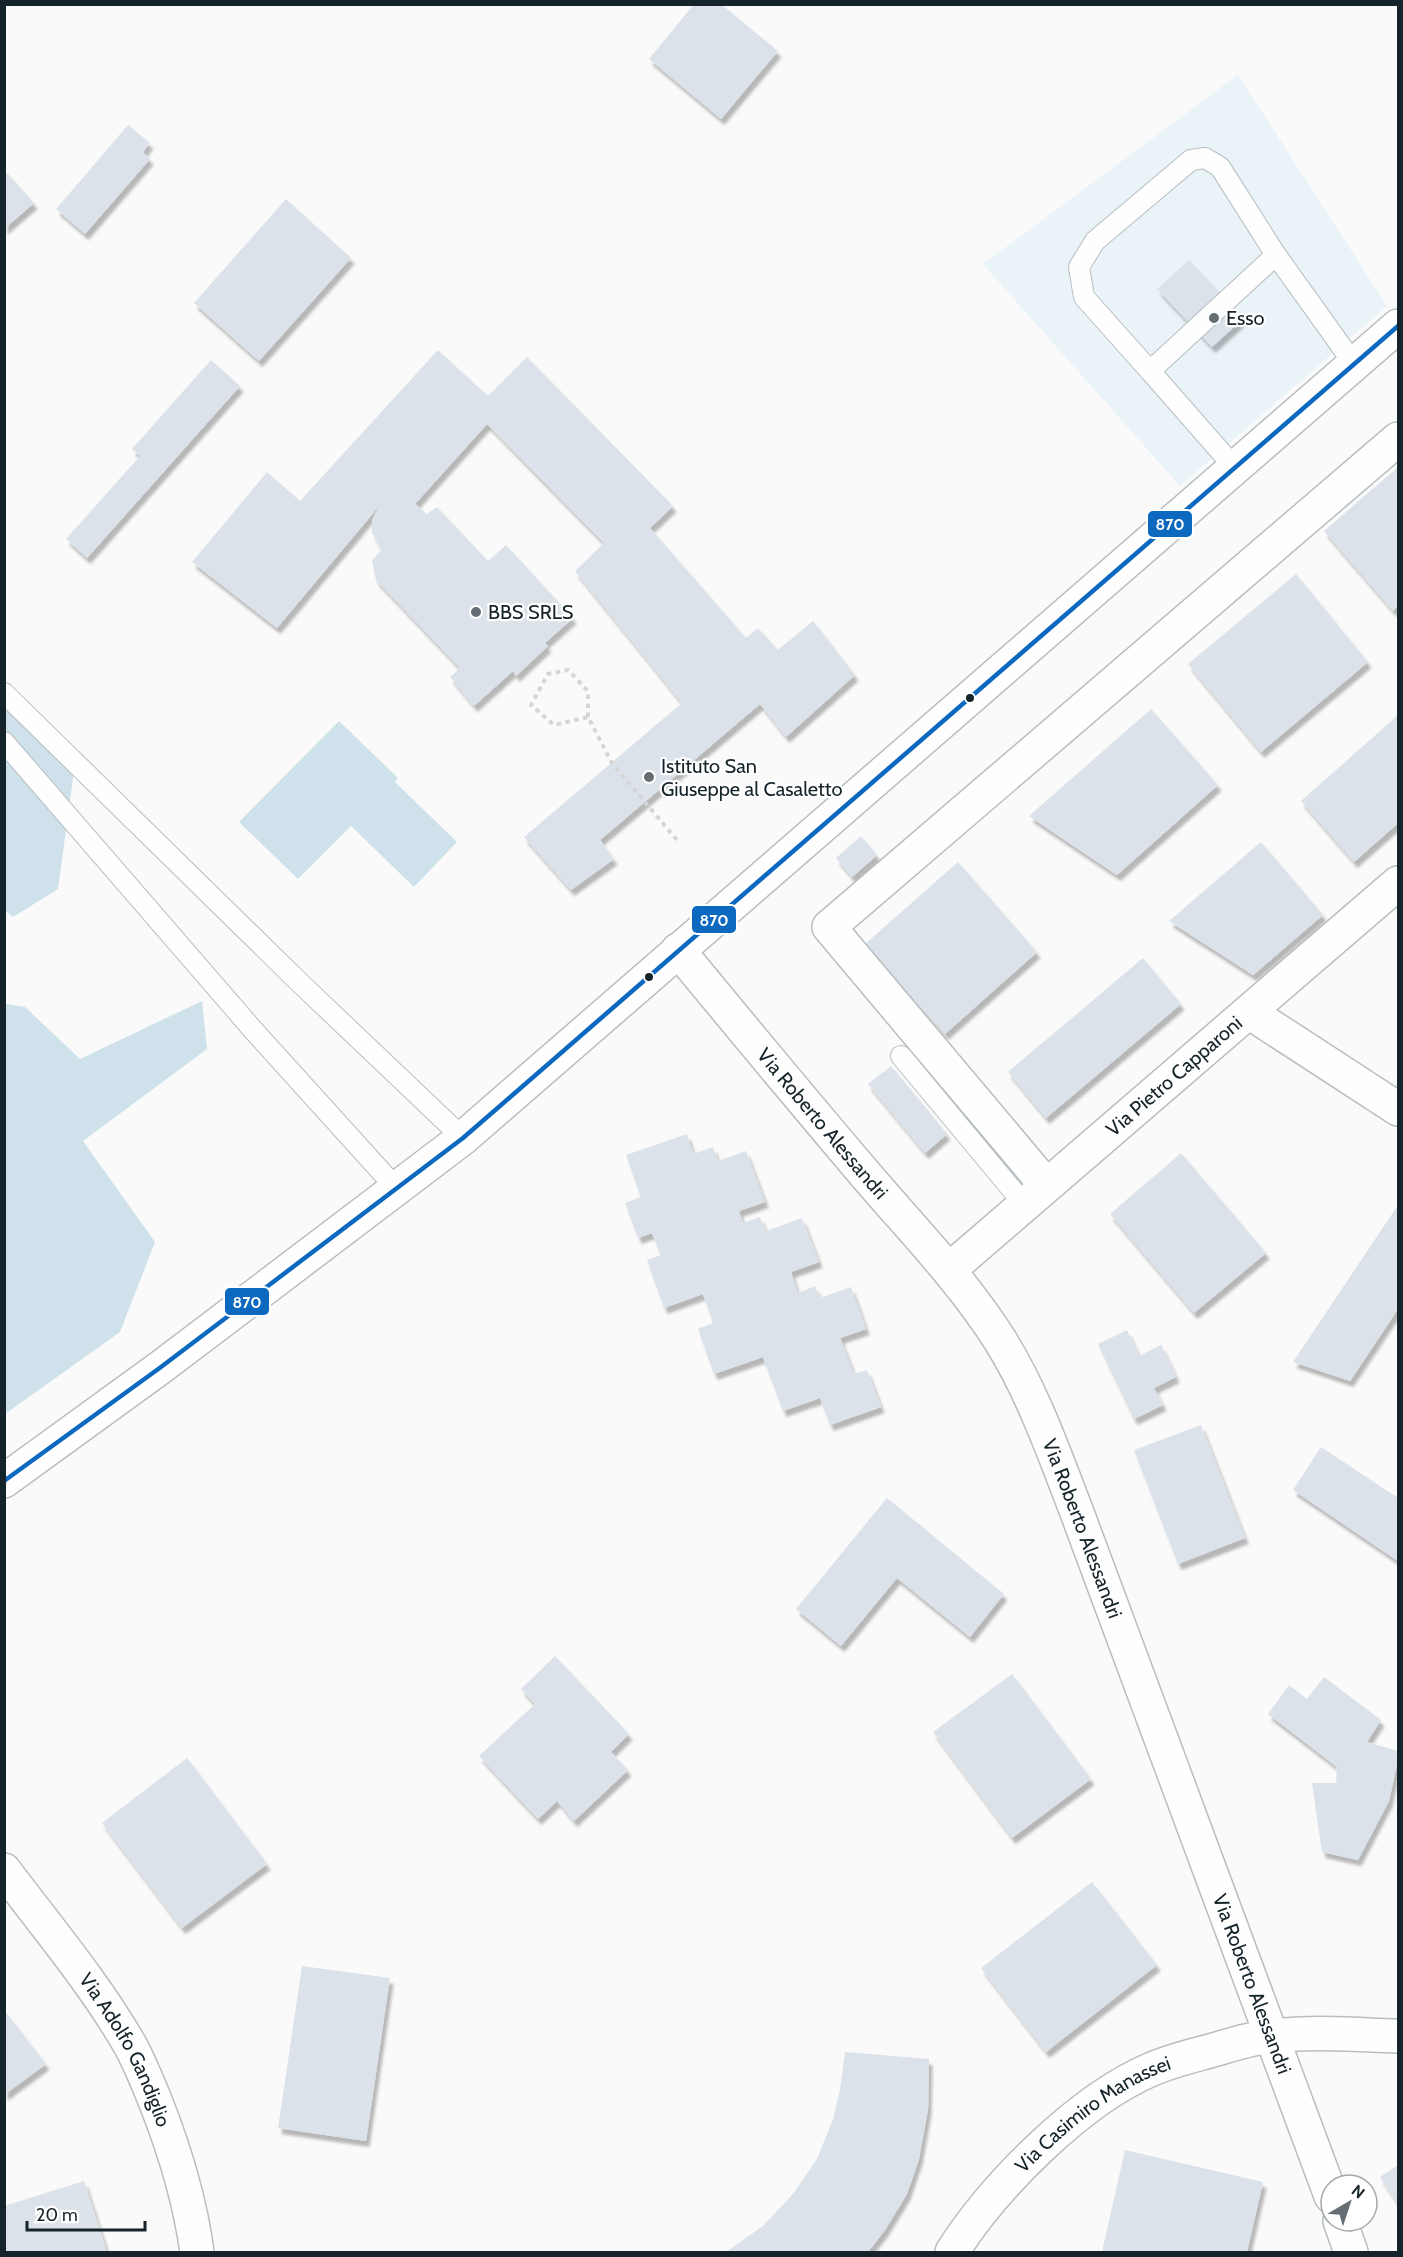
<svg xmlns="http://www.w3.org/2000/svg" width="1403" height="2257" font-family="Cabin,sans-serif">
	<defs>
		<filter id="shadow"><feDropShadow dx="3.5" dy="6" stdDeviation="1.5" flood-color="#0004"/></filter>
	</defs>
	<rect width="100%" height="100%" fill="#fafafa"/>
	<!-- built -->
	<polygon fill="#e9f3f8" points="1238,75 1387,306 1180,486 983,264"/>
	<!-- green -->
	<g fill="#cfe1ea">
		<polygon points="4,705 74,771 58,889 13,917 4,910"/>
		<polygon points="339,721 398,778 395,782 457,842 414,887 351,826 298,879 239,822"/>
		<polygon points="202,1001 207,1049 83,1141 155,1242 120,1332 5,1414 5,1004 25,1007 80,1059"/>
	</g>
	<!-- building -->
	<g fill="#dce2e9" filter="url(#shadow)">
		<polygon points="694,4 721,4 778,51 721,119 649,59"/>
		<polygon points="128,125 150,143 143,152 150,159 85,234 56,209"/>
		<polygon points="7,173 34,203 4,229 4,175"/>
		<polygon points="286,199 351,258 259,361 194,303"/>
		<polygon points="1189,260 1244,318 1212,347 1157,289"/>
		<polygon points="438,350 488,396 527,357 673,506 650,528 746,638 758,628 778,650 813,621 855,675 786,737 760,704 600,840 614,859 571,890 524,837 682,703 575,571 604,543 487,424 415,504 427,514 437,507 488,561 506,545 573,618 545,643 548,646 516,676 513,671 474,706 450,677 460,668 376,580 372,560 382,550 372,533 372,520 380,505 277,628 192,562 267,472 300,501"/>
		<polygon points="211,360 240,386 87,558 66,539 140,456 132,449"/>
		<polygon points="1398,467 1398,606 1393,611 1324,531"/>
		<polygon points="1296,574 1368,662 1261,752 1188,664"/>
		<polygon points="1151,709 1218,785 1117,875 1029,816"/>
		<polygon points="1398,715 1398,823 1354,862 1301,801"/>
		<polygon points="861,836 877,855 852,877 836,858"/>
		<polygon points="1261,842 1323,915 1253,975 1169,921"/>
		<polygon points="958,862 1037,952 945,1034 865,944"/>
		<polygon points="1143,958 1181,1004 1046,1118 1008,1072"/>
		<polygon points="891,1066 947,1134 925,1153 868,1084"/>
		<polygon points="687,1134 693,1154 713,1147 718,1161 746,1151 765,1202 739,1211 743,1223 760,1217 766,1231 802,1218 819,1262 791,1272 798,1293 815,1286 820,1298 851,1287 866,1329 840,1338 854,1374 867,1370 881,1407 830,1425 820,1398 783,1411 763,1357 714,1374 698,1329 713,1323 703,1294 664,1308 647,1260 661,1255 652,1233 638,1238 625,1203 641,1197 626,1155"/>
		<polygon points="1181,1153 1266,1253 1194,1313 1110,1214"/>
		<polygon points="1398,1205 1398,1309 1350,1381 1293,1362"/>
		<polygon points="1127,1330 1139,1356 1161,1345 1176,1377 1154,1388 1163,1405 1134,1419 1098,1344"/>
		<polygon points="1201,1425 1245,1538 1178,1564 1134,1450"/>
		<polygon points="1321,1447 1398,1498 1398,1561 1293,1490"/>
		<polygon points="887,1498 1004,1594 970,1637 897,1578 841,1646 796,1609"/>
		<polygon points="555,1656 629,1734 611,1752 628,1770 574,1821 557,1801 538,1819 479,1756 535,1704 521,1689"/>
		<polygon points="1012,1674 1091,1779 1012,1838 933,1732"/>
		<polygon points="1324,1677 1381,1720 1367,1742 1398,1751 1398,1760 1389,1801 1358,1860 1322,1852 1312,1783 1336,1783 1337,1767 1268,1714 1289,1685 1307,1699"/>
		<polygon points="187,1758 267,1864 182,1928 102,1823"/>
		<polygon points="1092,1882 1157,1965 1046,2052 981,1968"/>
		<polygon points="302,1966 390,1978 366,2141 278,2128"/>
		<polygon points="4,2010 46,2064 4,2095"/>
		<polygon points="845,2052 929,2059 928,2109 919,2159 907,2194 885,2230 868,2252 726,2252 764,2225 793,2194 817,2159 833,2119 840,2090"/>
		<polygon points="1125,2150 1263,2182 1247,2252 1102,2252"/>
		<polygon points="1398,2165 1398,2204 1380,2177"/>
		<polygon points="84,2181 107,2252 4,2252 4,2206"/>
	</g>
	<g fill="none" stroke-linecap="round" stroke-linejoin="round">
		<!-- service casing -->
		<g stroke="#b7bec1" stroke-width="22">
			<g id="service">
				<polyline points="1150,371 1084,297 1079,267 1095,241 1191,160 1205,158 1220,167 1276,255"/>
				<polyline points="1235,468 1150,371 1276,255 1354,364"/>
				<polyline points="4,693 299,982 463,1138"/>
				<polyline points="4,742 254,1031 397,1189"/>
				<polyline points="901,1056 1024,1204"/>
			</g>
		</g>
		<!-- minor casing -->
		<g stroke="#b7bec1" stroke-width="36">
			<g id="minor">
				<path id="s1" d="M678 950C738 1023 798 1095 859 1167 907 1224 960 1277 1000 1340 1033 1393 1054 1453 1076 1510L1331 2196"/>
				<polyline points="1249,1012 1398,1109"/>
				<polyline points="1046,1185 829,927 1398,439"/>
				<path id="s2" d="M949 1270 1398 883"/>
				<path id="s3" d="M4 1870C46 1926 95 1984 130 2045 140 2063 148 2083 156 2103 175 2151 190 2201 197 2252"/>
				<polyline points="1340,2221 1351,2252"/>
				<path id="s4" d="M952 2252C994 2186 1079 2100 1152 2069 1173 2060 1196 2055 1217 2049 1236 2043 1256 2037 1275 2036 1316 2031 1357 2035 1398 2036"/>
			</g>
		</g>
		<!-- tertiary casing -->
		<g stroke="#b7bec1" stroke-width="36">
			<polyline id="tertiary" points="4,1481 161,1367 463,1138 1398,326"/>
		</g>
		<!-- path -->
		<polyline stroke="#d5d5d6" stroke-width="4" stroke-dasharray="4.5 4.5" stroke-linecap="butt" points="588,717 588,691 568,670 548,674 531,705 554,725 588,717 612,763 677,840"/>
		<!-- service -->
		<use href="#service" stroke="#fefefe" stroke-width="20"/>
		<!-- minor -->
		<use href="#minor" stroke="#fefefe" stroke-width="33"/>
		<!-- tertiary -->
		<use href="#tertiary" stroke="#fefefe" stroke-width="33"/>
		<!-- bus-1 casing -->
		<g stroke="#fff" stroke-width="9">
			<polyline id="bus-1" points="4,1481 161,1367 463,1138 1398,326"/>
		</g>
		<!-- bus-1 -->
		<use href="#bus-1" stroke="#0c69bf" stroke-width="4.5"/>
	</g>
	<!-- markers -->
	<g fill="#656f73" stroke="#fff" stroke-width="2">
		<circle cx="1214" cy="318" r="6"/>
		<circle cx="476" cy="612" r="6"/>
		<circle cx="649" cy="777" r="6"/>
	</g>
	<g fill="#15242a" stroke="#fff" stroke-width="2">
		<circle cx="970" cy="698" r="5"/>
		<circle cx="649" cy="977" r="5"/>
	</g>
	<g text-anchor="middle" stroke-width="4.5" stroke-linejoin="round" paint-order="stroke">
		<!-- poi labels -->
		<g font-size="20" fill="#15242a" stroke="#fff" text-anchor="start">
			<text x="1226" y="325">Esso</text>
			<text x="488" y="619">BBS SRLS</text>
			<text x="661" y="773">Istituto San<tspan x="661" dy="23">Giuseppe al Casaletto</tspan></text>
		</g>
		<!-- street labels -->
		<g font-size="20" fill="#15242a" stroke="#fff">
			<text dy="7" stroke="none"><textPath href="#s2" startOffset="297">Via Pietro Capparoni</textPath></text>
			<text dy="7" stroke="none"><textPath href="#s1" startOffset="226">Via Roberto Alessandri</textPath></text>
			<text dy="7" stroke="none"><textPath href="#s1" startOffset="712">Via Roberto Alessandri</textPath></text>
			<text dy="7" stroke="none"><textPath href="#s1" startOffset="1198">Via Roberto Alessandri</textPath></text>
			<text dy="7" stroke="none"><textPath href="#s3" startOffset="218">Via Adolfo Gandiglio</textPath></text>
			<text dy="7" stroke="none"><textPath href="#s4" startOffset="200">Via Casimiro Manassei</textPath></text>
		</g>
	</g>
	<g stroke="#fff" stroke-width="2">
		<rect x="1147" y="510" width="46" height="28" rx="6" fill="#0c69bf"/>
		<rect x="691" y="905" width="46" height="29" rx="6" fill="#0c69bf"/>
		<rect x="224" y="1287" width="46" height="29" rx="6" fill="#0c69bf"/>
	</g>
	<g font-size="16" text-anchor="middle" font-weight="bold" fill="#fff">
		<text x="1170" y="530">870</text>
		<text x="714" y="926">870</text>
		<text x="247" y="1308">870</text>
	</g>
	<!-- border -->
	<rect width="1403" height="2257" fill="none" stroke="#15242a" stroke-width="12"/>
	<!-- north arrow -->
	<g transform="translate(1349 2203) rotate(39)"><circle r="28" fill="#ffffff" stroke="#a1a7aa" stroke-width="1.5"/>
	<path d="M0-4.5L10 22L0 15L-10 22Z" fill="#656f73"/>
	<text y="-9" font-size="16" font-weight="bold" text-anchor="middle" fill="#15242a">N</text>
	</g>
	<!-- scale -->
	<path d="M27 2221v9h118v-9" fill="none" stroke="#15242a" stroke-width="3"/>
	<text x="36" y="2221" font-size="18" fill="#15242a" stroke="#ffffff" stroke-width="4.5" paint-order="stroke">20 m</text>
</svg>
